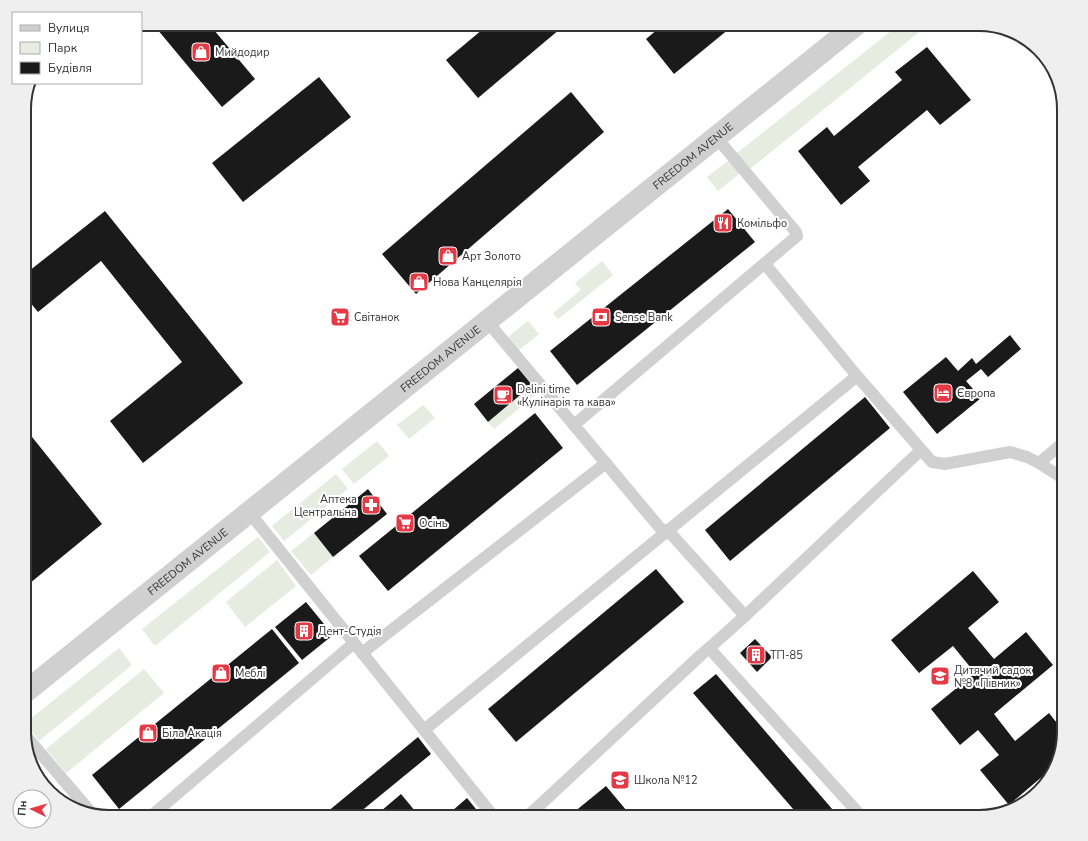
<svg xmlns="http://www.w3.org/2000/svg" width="1088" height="841" font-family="'Nunito Sans',sans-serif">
	<rect width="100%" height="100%" fill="#fff"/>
	<!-- green -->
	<g fill="#e6ecdf">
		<polygon points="900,24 929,24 750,169 737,153"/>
		<polygon points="729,160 740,173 718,191 707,177"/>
		<polygon points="602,261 613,275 558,319 553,313 581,290 575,283"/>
		<polygon points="528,321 539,334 519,350 508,337"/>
		<polygon points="519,366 540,391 494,429 488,422 532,386 518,368"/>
		<polygon points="423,405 435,418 409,439 397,425"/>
		<polygon points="377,441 389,456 354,484 342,469"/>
		<polygon points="336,474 348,489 284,541 272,526"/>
		<polygon points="314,533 333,557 311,575 291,551"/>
		<polygon points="258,537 270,552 155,646 142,629"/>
		<polygon points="277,560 296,586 245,627 226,602"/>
		<polygon points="119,648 132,665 39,741 25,723"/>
		<polygon points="144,669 164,693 66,773 46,749"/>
	</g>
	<!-- building -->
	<g fill="#1a1a1a">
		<polygon points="163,24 209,24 255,79 222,107 157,29"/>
		<polygon points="489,24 566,24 478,98 446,60"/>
		<polygon points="664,24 735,24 674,74 646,39"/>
		<polygon points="927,47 971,100 940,125 927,110 858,167 870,181 841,205 798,151 827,127 834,136 902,80 895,72"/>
		<polygon points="319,77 351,117 243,202 212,163"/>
		<polygon points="571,92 604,132 416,294 382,254"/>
		<polygon points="728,209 755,242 577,385 550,351"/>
		<polygon points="105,211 243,383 143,463 110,421 182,362 101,261 38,312 24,295 24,275"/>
		<polygon points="1010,335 1021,349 988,377 981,369 966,381 981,398 937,434 903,392 946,357 958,371 972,358 976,364"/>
		<polygon points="518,368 532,385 488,422 474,404"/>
		<polygon points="865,397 890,428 730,561 705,530"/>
		<polygon points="535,413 563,448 388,591 359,556"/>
		<polygon points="24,427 102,524 24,588"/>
		<polygon points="368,489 387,514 333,557 314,533"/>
		<polygon points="656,569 684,602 516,742 488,709"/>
		<polygon points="973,571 999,602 968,628 994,659 1026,632 1053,665 994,714 1015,741 1049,713 1064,732 1051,769 1009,805 980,770 999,755 978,730 960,745 931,709 975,673 953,646 919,673 891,640"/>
		<polygon points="306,602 333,635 302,660 275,627"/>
		<polygon points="272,629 299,663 119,809 92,775"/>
		<polygon points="755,639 772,657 757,672 740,653"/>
		<polygon points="716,674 839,817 800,817 693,693"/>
		<polygon points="418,737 431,754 354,817 321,817"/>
		<polygon points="606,786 632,817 568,817"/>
		<polygon points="401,794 420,817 374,817"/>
		<polygon points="467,798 480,814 477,817 445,817"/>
	</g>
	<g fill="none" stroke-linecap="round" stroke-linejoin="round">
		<!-- lane -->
		<g stroke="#d0d0d0" stroke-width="12">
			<polyline points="765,264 857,376 932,462 945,464 1010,452 1027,457 1039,463 1064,479"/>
			<polyline points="487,321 660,528 672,535 745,616"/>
			<polyline points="574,425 797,236 796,232 716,137"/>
			<polyline points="1039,463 1064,442"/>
			<polyline points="249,512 494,817"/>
			<polyline points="709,648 862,817"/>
			<polyline points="362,653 606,463"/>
			<polyline points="424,730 857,376"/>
			<polyline points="24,734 89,810"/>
			<polyline points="150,817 354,643"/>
			<polyline points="527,817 701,655 716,642 745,616 921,450"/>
		</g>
		<!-- street -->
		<path stroke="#d0d0d0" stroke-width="22" id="s1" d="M24 693 857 24"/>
	</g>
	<!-- icons -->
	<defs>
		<g id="shop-square" transform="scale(1)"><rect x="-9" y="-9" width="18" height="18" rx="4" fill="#e63946" stroke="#fff"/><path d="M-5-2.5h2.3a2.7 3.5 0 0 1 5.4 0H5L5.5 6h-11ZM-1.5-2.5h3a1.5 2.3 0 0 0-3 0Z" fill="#fff"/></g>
		<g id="restaurant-square" transform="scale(1)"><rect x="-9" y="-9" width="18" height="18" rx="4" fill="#e63946" stroke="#fff"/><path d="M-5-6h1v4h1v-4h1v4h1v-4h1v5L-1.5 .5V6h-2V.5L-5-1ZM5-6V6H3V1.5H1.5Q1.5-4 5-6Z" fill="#fff"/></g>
		<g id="supermarket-square" transform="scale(1)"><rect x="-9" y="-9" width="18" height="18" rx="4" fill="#e63946" stroke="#fff"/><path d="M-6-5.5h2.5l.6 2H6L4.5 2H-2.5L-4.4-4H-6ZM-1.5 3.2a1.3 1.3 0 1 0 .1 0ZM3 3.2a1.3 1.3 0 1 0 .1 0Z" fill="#fff"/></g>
		<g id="bank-square" transform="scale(1)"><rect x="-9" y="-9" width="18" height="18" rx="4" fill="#e63946" stroke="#fff"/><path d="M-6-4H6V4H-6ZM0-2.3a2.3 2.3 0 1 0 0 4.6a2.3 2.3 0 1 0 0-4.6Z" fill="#fff"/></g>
		<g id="hotel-square" transform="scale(1)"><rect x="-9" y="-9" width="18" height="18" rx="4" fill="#e63946" stroke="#fff"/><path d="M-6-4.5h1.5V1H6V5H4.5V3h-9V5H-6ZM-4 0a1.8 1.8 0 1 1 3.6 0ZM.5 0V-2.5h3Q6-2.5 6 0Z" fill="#fff"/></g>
		<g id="cafe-square" transform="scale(1)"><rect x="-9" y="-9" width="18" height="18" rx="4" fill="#e63946" stroke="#fff"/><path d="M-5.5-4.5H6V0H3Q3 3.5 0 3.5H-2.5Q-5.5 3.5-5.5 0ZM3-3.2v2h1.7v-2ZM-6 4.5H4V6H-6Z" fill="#fff"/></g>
		<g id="pharmacy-square" transform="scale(1)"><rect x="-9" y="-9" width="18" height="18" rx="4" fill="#e63946" stroke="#fff"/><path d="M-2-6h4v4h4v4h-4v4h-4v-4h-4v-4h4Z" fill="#fff"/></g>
		<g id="building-square" transform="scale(1)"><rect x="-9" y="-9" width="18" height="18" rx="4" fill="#e63946" stroke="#fff"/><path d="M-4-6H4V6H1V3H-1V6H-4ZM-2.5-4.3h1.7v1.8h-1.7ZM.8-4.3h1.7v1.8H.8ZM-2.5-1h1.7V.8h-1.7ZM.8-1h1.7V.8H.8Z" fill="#fff"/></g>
		<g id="school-square" transform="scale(1)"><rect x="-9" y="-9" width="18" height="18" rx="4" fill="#e63946" stroke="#fff"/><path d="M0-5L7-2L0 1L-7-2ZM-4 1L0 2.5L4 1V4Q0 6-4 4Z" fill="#fff"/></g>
	</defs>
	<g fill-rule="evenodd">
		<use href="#shop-square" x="201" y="52"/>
		<use href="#restaurant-square" x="723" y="223"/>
		<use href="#shop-square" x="448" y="256"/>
		<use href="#shop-square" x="419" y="282"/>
		<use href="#supermarket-square" x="340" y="317"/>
		<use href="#bank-square" x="601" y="317"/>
		<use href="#hotel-square" x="943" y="393"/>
		<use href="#cafe-square" x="503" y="395"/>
		<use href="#pharmacy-square" x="371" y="505"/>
		<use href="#supermarket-square" x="405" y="523"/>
		<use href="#building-square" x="304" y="631"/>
		<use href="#building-square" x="756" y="655"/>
		<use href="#shop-square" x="221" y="673"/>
		<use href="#school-square" x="940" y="676"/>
		<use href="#shop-square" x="148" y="733"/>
		<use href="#school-square" x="620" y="780"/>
	</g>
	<g text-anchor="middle" stroke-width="4" stroke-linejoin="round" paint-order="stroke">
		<!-- poi labels -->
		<g font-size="11" fill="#333" stroke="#fff" text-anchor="start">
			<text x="215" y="56">Мийдодир</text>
			<text x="737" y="227">Комільфо</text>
			<text x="462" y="260">Арт Золото</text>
			<text x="433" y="286">Нова Канцелярія</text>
			<text x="354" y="321">Свiтанок</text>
			<text x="615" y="321">Sense Bank</text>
			<text x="517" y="393">Delini time<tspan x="517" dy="13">«Кулінарія та кава»</tspan></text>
			<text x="957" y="397">Європа</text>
			<text x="357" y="503" text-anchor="end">Аптека<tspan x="357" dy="13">Центральна</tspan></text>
			<text x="419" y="527">Осінь</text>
			<text x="318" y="635">Дент-Студія</text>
			<text x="770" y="659">ТП-85</text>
			<text x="954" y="674">Дитячий садок<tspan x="954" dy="13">№8 «Півник»</tspan></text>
			<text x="235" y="677">Меблі</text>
			<text x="162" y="737">Біла Акація</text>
			<text x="634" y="784">Школа №12</text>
		</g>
		<!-- street labels -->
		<g font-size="11" fill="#333" stroke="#fff">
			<text dy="4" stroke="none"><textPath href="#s1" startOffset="858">FREEDOM AVENUE</textPath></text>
			<text dy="4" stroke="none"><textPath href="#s1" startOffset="534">FREEDOM AVENUE</textPath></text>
			<text dy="4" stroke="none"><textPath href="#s1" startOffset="210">FREEDOM AVENUE</textPath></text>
		</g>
	</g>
	<!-- crop -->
	<path d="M0 0H1088V841H0ZM109 31H979A78 78 0 0 1 1057 109V732A78 78 0 0 1 979 810H109A78 78 0 0 1 31 732V109A78 78 0 0 1 109 31Z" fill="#efefef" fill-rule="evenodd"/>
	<path fill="none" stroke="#333" stroke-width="2" d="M109 31H979A78 78 0 0 1 1057 109V732A78 78 0 0 1 979 810H109A78 78 0 0 1 31 732V109A78 78 0 0 1 109 31Z"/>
	<!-- legend -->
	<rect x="12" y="12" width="130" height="72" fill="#ffffff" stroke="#adadad"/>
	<rect x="20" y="25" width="20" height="6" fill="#d0d0d0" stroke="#adadad"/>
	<text x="48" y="32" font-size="12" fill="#333333">Вулиця</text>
	<rect x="20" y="42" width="20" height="12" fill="#e6ecdf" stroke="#adadad"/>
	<text x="48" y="52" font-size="12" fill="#333333">Парк</text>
	<rect x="20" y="62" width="20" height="12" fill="#1a1a1a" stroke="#adadad"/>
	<text x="48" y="72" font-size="12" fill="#333333">Будівля</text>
	<!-- north arrow -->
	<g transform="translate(32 809) rotate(275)"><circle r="19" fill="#ffffff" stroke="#adadad"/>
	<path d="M0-3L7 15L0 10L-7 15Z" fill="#e63946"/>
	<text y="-6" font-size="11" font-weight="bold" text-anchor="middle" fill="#333333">Пн</text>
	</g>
</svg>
